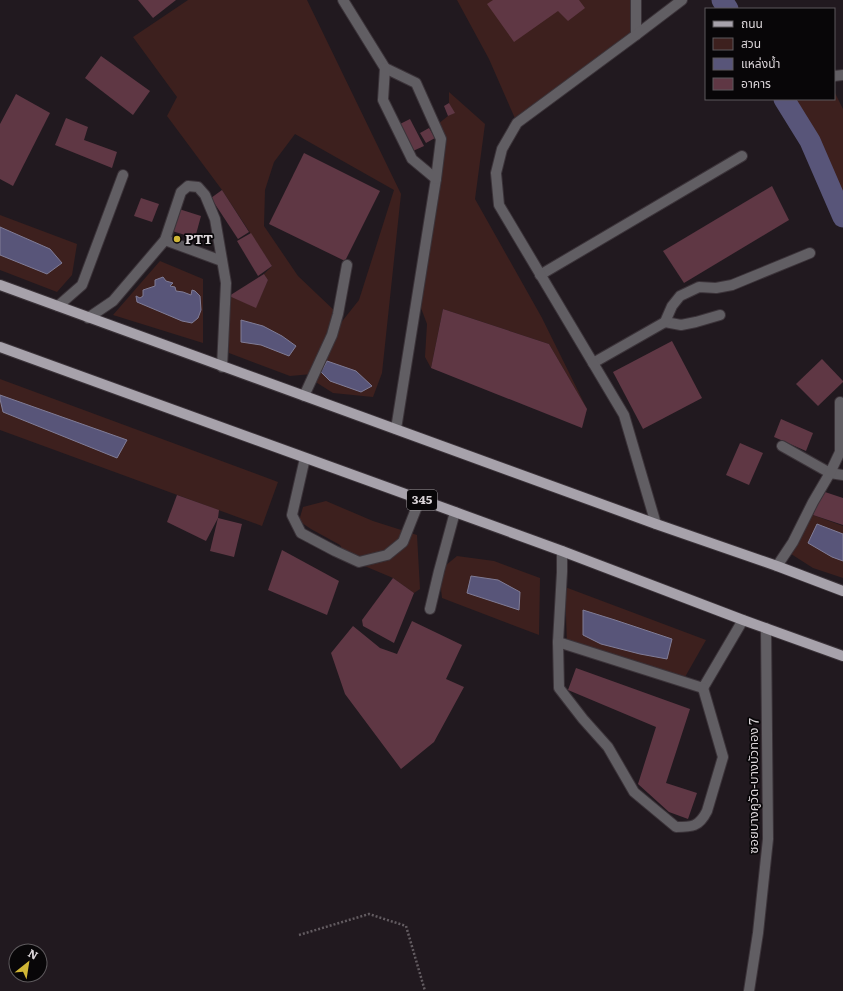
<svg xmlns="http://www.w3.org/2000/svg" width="843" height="991" font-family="Literata,'Noto Sans Thai',serif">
	<rect width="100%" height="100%" fill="#21191f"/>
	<!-- green -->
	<g fill="#3d201e" fill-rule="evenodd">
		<path d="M188 0H307L401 194 382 373 373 397 333 393 311 379 312 374 290 376 229 353V296L256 307 268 280 264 274 272 266 222 190 167 116 177 97 133 37ZM295 134 394 190 359 300 332 334 338 314 298 276 264 226 265 190 274 162Z"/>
		<polygon points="457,0 636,0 636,35 517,123 489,59"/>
		<polygon points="449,92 485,124 475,199 542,318 587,409 549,344 443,309 431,368 425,357 427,324 421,308 428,228 442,171 438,124 448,116 454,113 449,103"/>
		<polygon points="834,93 835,93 843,109 843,214 840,210 810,141 786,102 788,99 834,99"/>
		<polygon points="0,215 77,244 72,275 57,292 0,270"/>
		<polygon points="160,261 203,279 203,343 113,315"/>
		<polygon points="0,379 278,482 262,526 0,430"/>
		<polygon points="326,501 373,521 417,535 420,589 414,593 393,578 348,559 340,545 311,529 299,521 303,507"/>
		<polygon points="806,511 813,515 843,526 843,578 813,568 788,552"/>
		<polygon points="457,556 494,561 540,578 539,635 442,598 439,571"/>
		<polygon points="565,587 706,640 681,684 567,645"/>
	</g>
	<!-- water -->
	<g fill="#585579" stroke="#807c96">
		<polygon points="0,227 50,249 62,263 47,274 0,255"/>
		<polygon points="163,277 166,281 173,283 170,286 175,287 176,291 183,292 191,295 192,290 195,291 200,296 201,310 198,318 192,323 182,321 137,302 136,296 140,298 143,296 143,290 155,286 155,280"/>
		<polygon points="241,320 263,326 282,336 296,346 289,356 261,345 241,342"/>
		<polygon points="327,361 356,371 372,386 361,392 330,381 321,372"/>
		<polygon points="0,395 127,440 117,458 3,412 0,399"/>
		<polygon points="817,524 843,534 843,561 832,557 808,543"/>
		<polygon points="471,576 498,580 520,592 519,610 467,593"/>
		<polygon points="583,610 615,620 672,639 667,659 640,654 601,644 583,635"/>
	</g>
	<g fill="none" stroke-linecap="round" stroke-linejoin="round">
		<!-- canal -->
		<g stroke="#585579" stroke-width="21">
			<polyline points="722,0 728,9"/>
			<polyline points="784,99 810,141 843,217"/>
		</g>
	</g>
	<!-- building -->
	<g fill="#5f3744">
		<polygon points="138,0 176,0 153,18"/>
		<polygon points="493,0 579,0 585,8 568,21 558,11 514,42 487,4"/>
		<polygon points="101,56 150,91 133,115 85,78"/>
		<polygon points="16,94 50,113 13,186 0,179 0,124"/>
		<polygon points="449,103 455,113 448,116 444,106"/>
		<polygon points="66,118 88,127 84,140 117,152 112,168 55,145"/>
		<polygon points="410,119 424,146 413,151 400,124"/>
		<polygon points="429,128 435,138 426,143 420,133"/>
		<polygon points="304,153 380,191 345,261 269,224"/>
		<polygon points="772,186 789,220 684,283 663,251"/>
		<polygon points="222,190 249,232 238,239 211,198"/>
		<polygon points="141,198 159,204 152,222 134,216"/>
		<polygon points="179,209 201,216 195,238 172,231"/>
		<polygon points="251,233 272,266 258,276 237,241"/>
		<polygon points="264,274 268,280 256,308 229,296"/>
		<polygon points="443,309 549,344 587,409 582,428 431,368"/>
		<polygon points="672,341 702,398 643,429 613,372"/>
		<polygon points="822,359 843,381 843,382 818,406 796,384"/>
		<polygon points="781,419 813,433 806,451 774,437"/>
		<polygon points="740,443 763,453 749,485 726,475"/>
		<polygon points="822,491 843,498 843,525 813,515"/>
		<polygon points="177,495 219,510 218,518 206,541 167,522"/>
		<polygon points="218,518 242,524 234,557 210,551"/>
		<polygon points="282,550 339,581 327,615 268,590"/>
		<polygon points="393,578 414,593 394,643 363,626 362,620"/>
		<polygon points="412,621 462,645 446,679 464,687 434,742 401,769 345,694 331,653 353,626 380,648 397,654"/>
		<polygon points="576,668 690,709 666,783 697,793 688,819 669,812 638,784 656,727 568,690"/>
	</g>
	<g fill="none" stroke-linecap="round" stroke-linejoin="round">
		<!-- service casing -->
		<g stroke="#3b3339" stroke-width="12">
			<g id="service">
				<polyline points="165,240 222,261"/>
				<polyline points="540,275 742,156"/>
				<polyline points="58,306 82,285 123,175"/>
				<polyline points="88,318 113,301 165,240 181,192 188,186 198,187 205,195 215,219 226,283 222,367"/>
				<polyline points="665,322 681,325 696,322 720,315"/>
				<polyline points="593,363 665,322 672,306 680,296 699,287 716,288 732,285 810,253"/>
				<polyline points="304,396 332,335 338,314 347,265"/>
				<polyline points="305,458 292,515 301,533 335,551 359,562 387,555 403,542 420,499"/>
				<polyline points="562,551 562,572 558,642 703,688 743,620"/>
				<polyline points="430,609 439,571 455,512"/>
				<path d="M558 642 559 688 583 719 608 747 634 792 676 827C692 827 699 827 707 811L723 757 703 688"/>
			</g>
		</g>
		<!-- minor casing -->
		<g stroke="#3b3339" stroke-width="12">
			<g id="minor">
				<polyline points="343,0 385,68 416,83 441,139 436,179 396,429"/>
				<polyline points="636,35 636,0"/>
				<polyline points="385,68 383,100 412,159 436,179"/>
				<polyline points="834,76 843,75"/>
				<polyline points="782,446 830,473 843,475"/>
				<polyline points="656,524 624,415 499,205 496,173 502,149 517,123 636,35 682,0"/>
				<polyline points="777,566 793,542 813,502 830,473 840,452 840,402"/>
				<polyline points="749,991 758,933 768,839 766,628"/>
			</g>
		</g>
		<!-- primary casing -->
		<g stroke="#3b3339" stroke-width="12">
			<g id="primary">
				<polyline points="0,285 656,524 777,566 843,591"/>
				<polyline points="0,347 455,512 562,551 743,620 843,656"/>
			</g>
		</g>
		<!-- path -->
		<polyline stroke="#635c61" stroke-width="2.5" stroke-dasharray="2 2" stroke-linecap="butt" points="299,935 369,914 406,926 425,991"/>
		<!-- service -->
		<use href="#service" stroke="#615e63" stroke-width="10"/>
		<!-- minor -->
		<use href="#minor" stroke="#615e63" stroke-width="10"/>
		<!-- primary -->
		<use href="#primary" stroke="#a7a2ab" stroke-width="10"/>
	</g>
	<!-- markers -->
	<circle fill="#d1b736" stroke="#080608" stroke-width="1.5" cx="177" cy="239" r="4"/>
	<g text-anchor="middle" stroke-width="3.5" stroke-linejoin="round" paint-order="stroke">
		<!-- shield labels -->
		<rect fill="#080608" stroke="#9c989b" stroke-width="1" x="407" y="490" width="30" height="20" rx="3"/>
		<g font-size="12" font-weight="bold" fill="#dcd6da">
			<text x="422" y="504">345</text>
		</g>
		<!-- poi labels -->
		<g font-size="13" font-weight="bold" fill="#dcd6da" stroke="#080608" text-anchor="start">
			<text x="185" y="244">PTT</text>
		</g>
		<!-- street labels -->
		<g font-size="13" fill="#dcd6da" stroke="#080608">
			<text transform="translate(753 786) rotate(-90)" y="5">ซอยบางคูวัด-บางบัวทอง 7</text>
		</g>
	</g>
	<!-- legend -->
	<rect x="705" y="8" width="130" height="92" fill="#080608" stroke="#5d595c"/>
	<rect x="713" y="21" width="20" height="6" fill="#a7a2ab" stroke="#5d595c"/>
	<text x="741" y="28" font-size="12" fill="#dcd6da">ถนน</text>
	<rect x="713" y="38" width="20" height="12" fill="#3d201e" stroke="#5d595c"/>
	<text x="741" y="48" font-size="12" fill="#dcd6da">สวน</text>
	<rect x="713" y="58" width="20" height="12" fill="#585579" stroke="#5d595c"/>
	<text x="741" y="68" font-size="12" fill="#dcd6da">แหล่งน้ำ</text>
	<rect x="713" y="78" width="20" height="12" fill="#5f3744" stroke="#5d595c"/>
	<text x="741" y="88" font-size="12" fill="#dcd6da">อาคาร</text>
	<!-- north arrow -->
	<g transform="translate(28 963) rotate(30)"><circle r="19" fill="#080608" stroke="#5d595c"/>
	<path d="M0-3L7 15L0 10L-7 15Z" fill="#d1b736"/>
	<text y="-6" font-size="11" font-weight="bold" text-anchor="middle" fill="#dcd6da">N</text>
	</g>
</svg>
